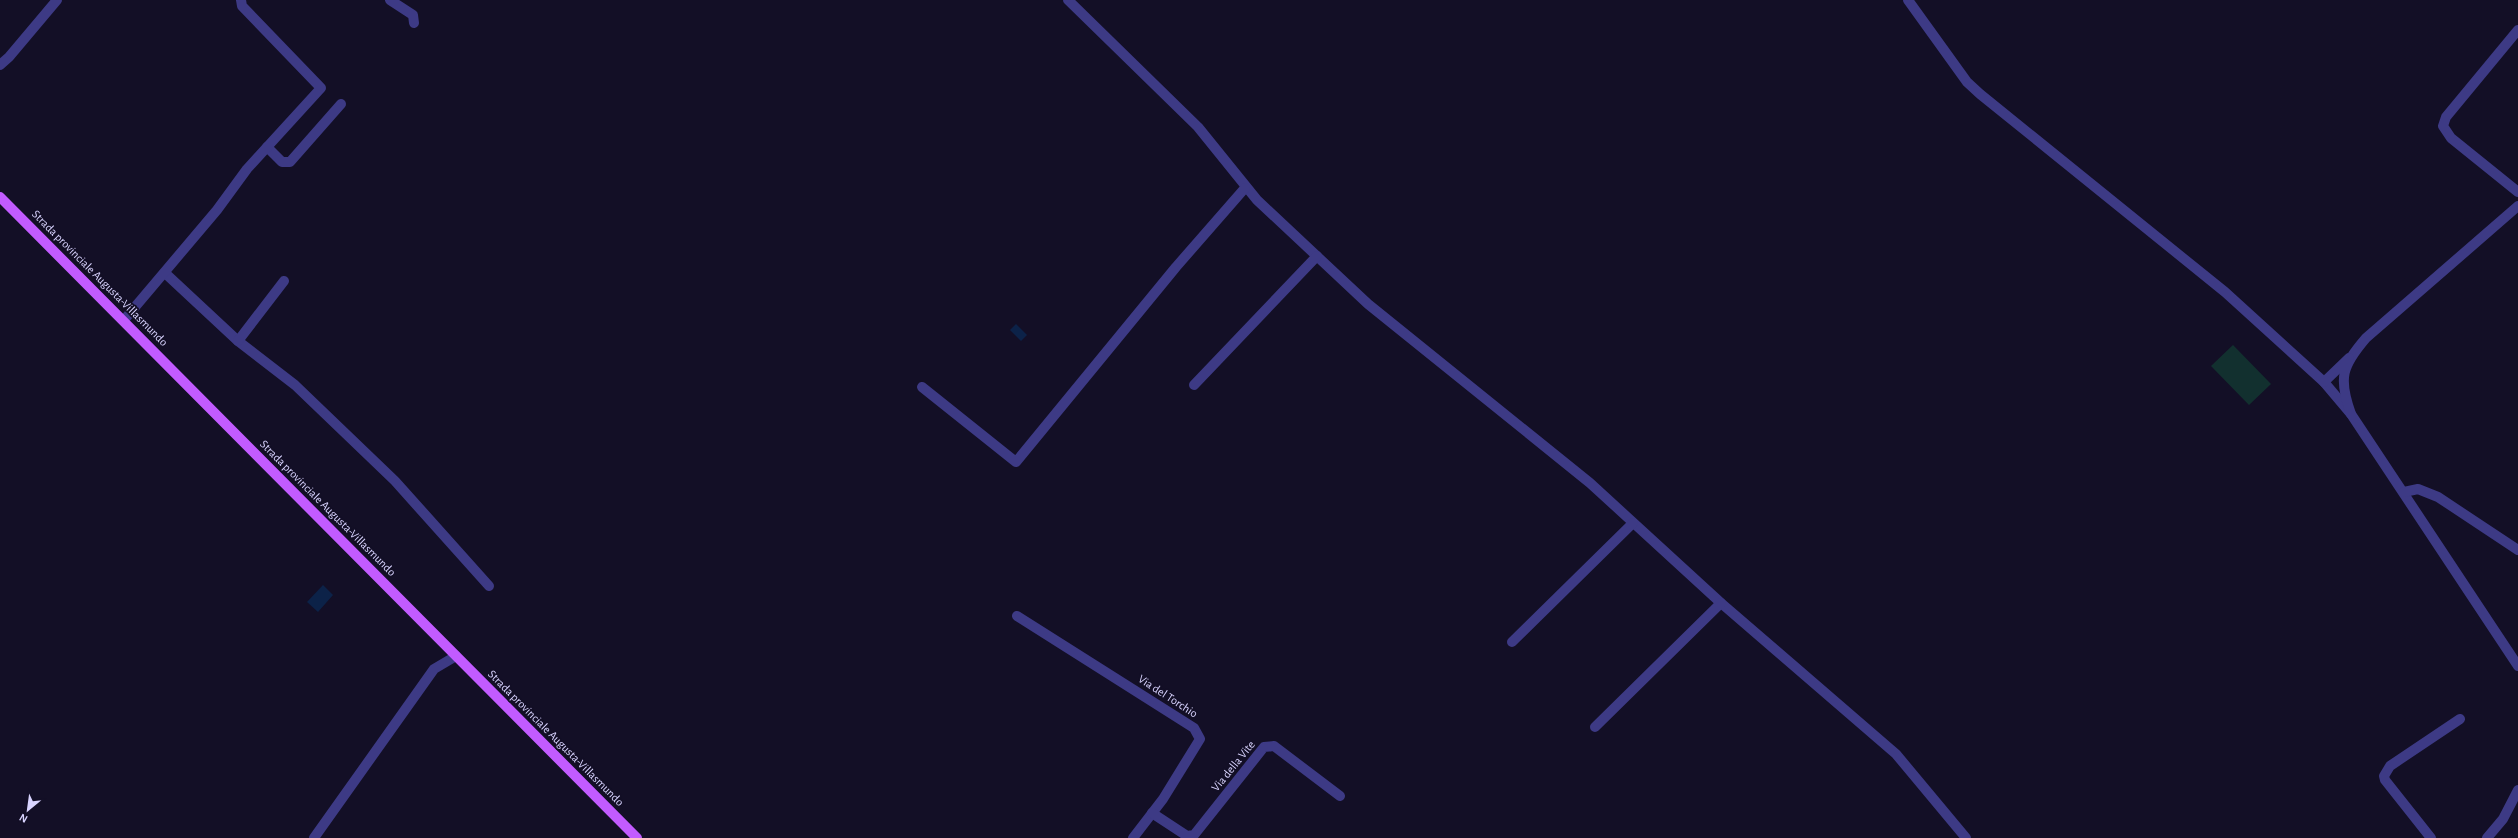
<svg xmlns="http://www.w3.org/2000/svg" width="2518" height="838" font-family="'Alegreya Sans',sans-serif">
	<rect width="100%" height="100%" fill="#130f26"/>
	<!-- green -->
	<polygon fill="#12302f" points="2233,345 2271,384 2249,405 2211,366"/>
	<!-- water -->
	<g fill="#0c2248">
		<polygon points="1016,324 1027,335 1021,341 1010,330"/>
		<polygon points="323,585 333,595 318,612 307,602"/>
	</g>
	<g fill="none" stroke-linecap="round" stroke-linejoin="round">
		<!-- minor -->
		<g stroke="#3d3a85" stroke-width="10">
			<polyline points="390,0 413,15 414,23"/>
			<polyline points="1068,0 1198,127 1257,200 1368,304 1590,483 1721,603 1896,754 1966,838"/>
			<polyline points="1908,0 1967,82 1980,94 2225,292 2324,382 2351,414"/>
			<polyline points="2518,30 2446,117 2443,126 2451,138 2518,192"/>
			<polyline points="0,65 9,57 57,0"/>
			<polyline points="267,147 282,162 290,162 341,104"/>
			<path d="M2518 206 2366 338C2342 366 2338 378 2351 414L2518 666"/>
			<polyline points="165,273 238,341 295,385 395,481 489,586"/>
			<polyline points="124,320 217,210 247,169 321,88 242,6 241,0"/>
			<polyline points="238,341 284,281"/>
			<polyline points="2324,382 2349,358"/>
			<polyline points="1194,385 1317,256"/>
			<polyline points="922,387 1016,462 1176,267 1245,188"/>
			<polyline points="2404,492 2418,489 2438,497 2518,550"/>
			<polyline points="1017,616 1194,728 1200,739 1163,799 1133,838"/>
			<polyline points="1512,642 1633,523"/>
			<polyline points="1595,727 1721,603"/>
			<polyline points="1152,813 1187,836 1194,835 1264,747 1274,746 1340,796"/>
			<polyline points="314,838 434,669 456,656"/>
			<polyline points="2431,838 2385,780 2384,776 2390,766 2460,719"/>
			<polyline points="2487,838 2503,819 2518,790"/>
		</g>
		<!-- major -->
		<polyline stroke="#c25bff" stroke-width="10" points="0,197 637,838"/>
	</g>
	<g text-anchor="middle" stroke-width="3.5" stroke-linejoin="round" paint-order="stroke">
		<!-- street labels -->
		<g font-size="12" fill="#d9d4ff" stroke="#130f26">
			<text transform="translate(100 278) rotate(45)" y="4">Strada provinciale Augusta-Villasmundo</text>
			<text transform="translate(328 508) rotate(45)" y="4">Strada provinciale Augusta-Villasmundo</text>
			<text transform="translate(1168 696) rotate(33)" y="4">Via del Torchio</text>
			<text transform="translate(556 738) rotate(45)" y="4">Strada provinciale Augusta-Villasmundo</text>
			<text transform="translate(1233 766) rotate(-51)" y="4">Via della Vite</text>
		</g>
	</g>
	<!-- north arrow -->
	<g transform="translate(28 810) rotate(209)" stroke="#130f26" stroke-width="3" paint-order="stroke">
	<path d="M0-3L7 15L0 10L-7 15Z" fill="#d9d4ff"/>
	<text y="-6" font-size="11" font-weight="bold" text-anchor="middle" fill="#d9d4ff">N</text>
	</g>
</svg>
